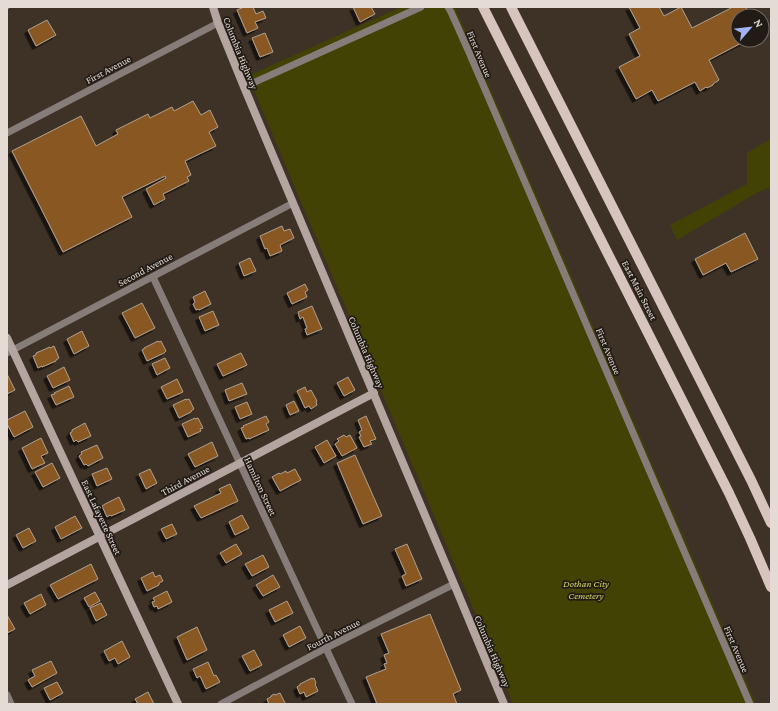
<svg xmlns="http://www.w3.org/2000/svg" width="778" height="711" font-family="'Crimson Pro',serif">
	<defs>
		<filter id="shadow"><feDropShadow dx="-3.5" dy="3.5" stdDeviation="0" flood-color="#0009"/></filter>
	</defs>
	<rect width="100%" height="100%" fill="#3e3226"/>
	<!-- green -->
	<g fill="#424204">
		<path d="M401 7H455L756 704H513C426 494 336 286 248 76Z"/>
		<polygon points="771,139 771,187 760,191 677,240 670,225 747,184 747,153"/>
	</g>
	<!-- building -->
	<g fill="#895923" stroke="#afa092" filter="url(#shadow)">
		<polygon points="244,7 253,7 256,14 263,11 266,18 255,22 258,28 247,33 237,10"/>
		<polygon points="353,7 371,7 375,14 360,22"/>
		<polygon points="629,7 659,7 664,16 681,7 692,28 731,8 731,7 746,7 750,16 738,16 738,40 747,40 709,60 719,80 713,84 713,85 707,88 706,87 700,91 695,82 658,101 652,90 636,99 619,67 640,56 629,34 640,28"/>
		<polygon points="47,20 56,35 36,46 28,30"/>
		<polygon points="265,33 273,52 260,57 252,38"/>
		<polygon points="193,101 201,115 210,110 218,127 209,132 216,146 185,161 191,175 187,177 189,181 163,194 165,199 154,205 146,189 166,178 165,176 122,197 132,217 63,252 12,151 81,116 96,146 118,134 116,130 148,114 150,118 172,107 174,111"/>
		<polygon points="282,226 284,231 290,229 294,238 280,245 282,251 270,256 267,248 265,249 260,236"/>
		<polygon points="745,233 758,259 731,272 726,263 703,275 695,259"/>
		<polygon points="250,258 256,271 244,276 239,263"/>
		<polygon points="305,284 308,290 305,292 307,297 292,304 287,293"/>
		<polygon points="205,291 211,304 199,310 199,309 196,310 193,304 195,302 193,297"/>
		<polygon points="142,303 155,328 135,338 122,313"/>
		<polygon points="312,306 322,329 307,335 305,329 307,328 303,317 300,319 298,312"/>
		<polygon points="213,311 219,325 205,331 199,317"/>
		<polygon points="82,331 89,346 74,354 67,339"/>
		<polygon points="158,341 159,342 161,341 166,351 164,353 147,361 142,350 144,349 144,348"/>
		<polygon points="54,346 59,358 56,360 56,361 42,367 42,366 38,368 33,356 36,355 36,353 50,347 50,348"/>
		<polygon points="241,353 247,365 223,376 217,364"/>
		<polygon points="165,358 170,368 157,375 152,364"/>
		<polygon points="64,367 70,380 53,388 47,376"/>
		<polygon points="7,374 15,390 7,394"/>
		<polygon points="348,377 355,390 344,396 337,383"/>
		<polygon points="177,379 183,392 167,399 161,387"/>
		<polygon points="242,383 247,394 229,401 225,390"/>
		<polygon points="69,386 74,397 56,405 51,395 55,394 54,393"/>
		<polygon points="305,387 307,392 311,390 317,401 316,402 317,405 311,409 309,406 305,408 297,391"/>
		<polygon points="186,399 186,400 189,399 194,409 191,411 191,412 179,418 173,405"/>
		<polygon points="294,401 299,411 290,415 286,405"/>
		<polygon points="247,402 252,414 240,419 235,407"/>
		<polygon points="25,411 33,427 14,437 7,424 7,420"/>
		<polygon points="266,416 269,422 266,424 269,430 249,439 249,438 246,439 241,428 244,427 243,426"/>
		<polygon points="366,416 376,439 370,441 372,444 364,447 359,437 361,436 359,432 362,430 358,420"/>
		<polygon points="195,418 195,419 198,418 203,428 200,429 201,431 188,437 182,424"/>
		<polygon points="85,423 91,436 78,442 76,440 74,442 70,433 72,432 72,430"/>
		<polygon points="344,435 346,437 350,435 357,448 342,456 335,444 339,441 337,439"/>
		<polygon points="41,438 48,453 41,456 45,463 32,469 22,448"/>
		<polygon points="327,440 336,456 324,463 315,447"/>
		<polygon points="212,442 218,456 195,467 188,454"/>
		<polygon points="97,445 103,458 88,466 86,464 84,465 79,456 82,454 81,452"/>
		<polygon points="355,455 382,516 363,524 337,463"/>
		<polygon points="52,463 60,478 43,487 35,472"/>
		<polygon points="107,468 112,479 97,486 92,474"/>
		<polygon points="150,469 157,483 146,489 139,474"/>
		<polygon points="295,469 301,480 280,491 272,477 279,473 280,474 286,471 287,473"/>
		<polygon points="230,484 238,501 201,518 194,506 221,493 219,489"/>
		<polygon points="119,497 125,510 111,516 110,515 107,517 102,506 105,504"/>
		<polygon points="242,515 249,528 235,535 229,522"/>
		<polygon points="75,516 82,528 61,539 55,527"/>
		<polygon points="172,524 177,534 166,539 161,529"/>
		<polygon points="29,528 36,541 23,548 16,535"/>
		<polygon points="236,544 242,554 226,563 220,553"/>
		<polygon points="407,544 422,579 406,586 402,576 406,574 395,549"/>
		<polygon points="263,555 269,567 252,576 245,564"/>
		<polygon points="91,564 98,579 58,599 50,585"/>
		<polygon points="153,572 155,577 160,575 163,581 159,583 159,585 147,591 141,578"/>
		<polygon points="273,575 280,587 263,596 256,585"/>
		<polygon points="167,591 172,602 158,609 157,606 154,607 152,602 155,601 153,598"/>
		<polygon points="95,592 100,601 89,607 84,598"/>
		<polygon points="41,594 46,605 30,614 24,603"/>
		<polygon points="287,601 293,613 275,622 269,610"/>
		<polygon points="101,603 107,615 96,621 90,608"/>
		<polygon points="430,614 461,690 453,694 457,704 377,704 366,677 386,669 384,664 387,663 384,655 389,653 381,634"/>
		<polygon points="7,615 15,629 7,633"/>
		<polygon points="300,626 306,638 289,647 283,635"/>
		<polygon points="197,627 207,650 187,660 177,637"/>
		<polygon points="122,641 130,657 118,664 115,658 109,661 104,651"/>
		<polygon points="254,650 262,665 250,671 242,656"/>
		<polygon points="51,661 57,673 32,687 28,680 35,676 32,670"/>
		<polygon points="208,662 214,676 216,675 220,682 206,689 200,676 197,678 193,669"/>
		<polygon points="312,678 312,679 314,678 316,683 315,684 318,691 306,697 304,692 300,694 297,687 300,685 300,684"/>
		<polygon points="57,682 63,693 50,700 44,688"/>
		<polygon points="148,692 154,704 138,704 135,699"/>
		<polygon points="280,693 285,703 284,704 269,704 267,699 271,697 271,696 274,694 275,695"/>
	</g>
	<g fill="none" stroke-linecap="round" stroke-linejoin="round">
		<!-- street -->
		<g stroke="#867d7a" stroke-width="7">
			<polyline points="448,7 451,12 468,50 750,704"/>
			<polyline points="244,87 421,7"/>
			<polyline points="7,133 218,23"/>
			<polyline points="153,277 352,704"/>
			<polyline points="7,353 293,203"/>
			<polyline points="7,695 11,704"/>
			<polyline points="221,704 326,648 454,584"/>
		</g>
		<!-- secondary -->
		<g stroke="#b4a5a1" stroke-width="8">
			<polyline points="213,7 218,23 244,87 454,584 504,704"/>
			<polyline points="7,338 178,704"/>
			<polyline points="7,585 374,393"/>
		</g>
		<!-- primary -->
		<g stroke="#d7c4bf" stroke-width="10">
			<polyline points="483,7 729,493 750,538 771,587"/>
			<polyline points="511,7 751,480 771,523"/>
		</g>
		<!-- rail -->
		<polyline stroke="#cbc2bb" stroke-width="3" stroke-dasharray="7 7" stroke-linecap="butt" points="7,8 8,7"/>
	</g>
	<g text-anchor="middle" stroke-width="3.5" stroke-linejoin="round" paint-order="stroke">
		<!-- street labels -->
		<g font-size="10" fill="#e3dbd4" stroke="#211b16">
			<text transform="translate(241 53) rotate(68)" y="4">Columbia Highway</text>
			<text transform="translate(480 54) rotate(67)" y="4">First Avenue</text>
			<text transform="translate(108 69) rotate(-28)" y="4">First Avenue</text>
			<text transform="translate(145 269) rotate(-28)" y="4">Second Avenue</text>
			<text transform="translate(640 290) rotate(63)" y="4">East Main Street</text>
			<text transform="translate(609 351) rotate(67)" y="4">First Avenue</text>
			<text transform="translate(367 352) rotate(67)" y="4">Columbia Highway</text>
			<text transform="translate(185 480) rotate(-28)" y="4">Third Avenue</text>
			<text transform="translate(261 486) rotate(65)" y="4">Hamilton Street</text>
			<text transform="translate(102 517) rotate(65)" y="4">East Lafayette Street</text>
			<text transform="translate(333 634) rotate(-27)" y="4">Fourth Avenue</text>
			<text transform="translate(737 649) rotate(67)" y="4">First Avenue</text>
			<text transform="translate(493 651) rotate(67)" y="4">Columbia Highway</text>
		</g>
		<!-- park labels -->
		<g font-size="10" font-style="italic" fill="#d6d85c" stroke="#211b16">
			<text x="586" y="587">Dothan City<tspan x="586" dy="12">Cemetery</tspan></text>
		</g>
	</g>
	<!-- border -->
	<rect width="778" height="711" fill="none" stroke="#e3dbd4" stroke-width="16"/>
	<!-- north arrow -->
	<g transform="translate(750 28) rotate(62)"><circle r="19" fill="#211b16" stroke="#6f6862"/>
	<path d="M0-3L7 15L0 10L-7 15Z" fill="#a2b2fd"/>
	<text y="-6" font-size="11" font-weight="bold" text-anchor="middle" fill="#e3dbd4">N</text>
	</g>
</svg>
